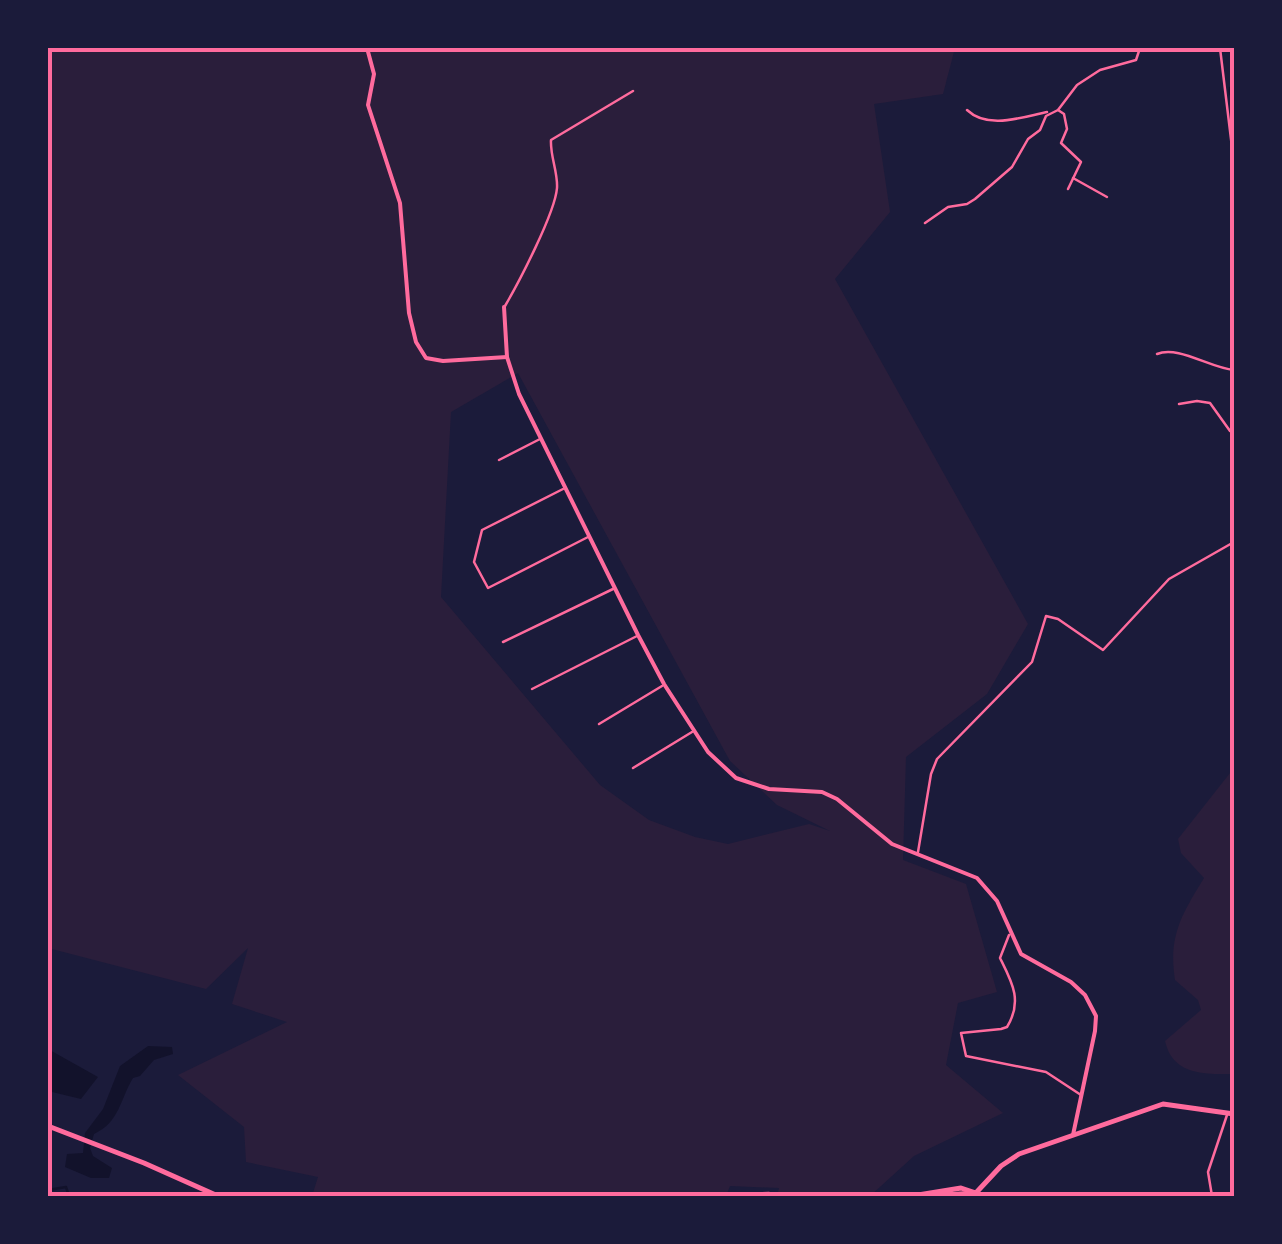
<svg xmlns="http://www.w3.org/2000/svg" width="1282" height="1244" font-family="Karla,sans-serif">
	<rect width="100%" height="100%" fill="#1b1b3a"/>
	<!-- green -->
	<g fill="#2a1e3b" fill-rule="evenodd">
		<path d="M48 48H955L943 94 874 104 890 212 835 279 1028 624 987 694 906 757 903 860 966 884 997 992 958 1003 946 1065 1003 1113 914 1156 870 1196H777L779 1188 730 1186 726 1196H312L318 1177 246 1162 244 1127 178 1075 287 1022 232 1004 248 948 206 989 48 948ZM518 373 730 761 777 805 830 831 809 824 728 844 695 837 649 820 600 785 441 597 451 412Z"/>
		<path d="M1234 768V1074C1205 1074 1173 1076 1165 1041L1201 1010 1198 1000 1175 980C1168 936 1182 914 1204 878L1181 853 1178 839Z"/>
	</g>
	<!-- water -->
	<g fill="#12122b">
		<path d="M148 1046 172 1047 173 1054 154 1060 140 1076 133 1078C120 1099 120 1122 94 1134L90 1148 93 1156 112 1168 109 1178H91L65 1167 67 1154 83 1153 85 1133 103 1109 120 1066Z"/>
		<polygon points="48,1049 98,1077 81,1099 48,1091"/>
	</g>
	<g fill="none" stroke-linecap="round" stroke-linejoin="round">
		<!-- stream -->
		<polyline stroke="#12122b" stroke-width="2.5" points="48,1190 66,1187 69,1196"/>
		<!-- river -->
		<polyline stroke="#12122b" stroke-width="11" points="1234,90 1234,92"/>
		<!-- minor -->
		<g stroke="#ff6b9d" stroke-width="2.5">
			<polyline points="1220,48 1234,164"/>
			<path d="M967 110C988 130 1022 117 1047 112"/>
			<polyline points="1058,110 1064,114 1067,129 1061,143 1081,162 1068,189"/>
			<polyline points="1073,178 1107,197"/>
			<polyline points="925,223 948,207 967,204 975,199 1012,167 1028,139 1040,130 1046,116 1058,110 1077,85 1100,70 1136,60 1140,48"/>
			<path d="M505 306C519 282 555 213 557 188 558 172 550 156 551 140L633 91"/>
			<path d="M1157 354C1178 345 1210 368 1234 370"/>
			<polyline points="1179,404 1197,401 1210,403 1230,431 1234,432"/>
			<polyline points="499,460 540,439"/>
			<polyline points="563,489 482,530 474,562 488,588 588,537"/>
			<polyline points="503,642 613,589"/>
			<polyline points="532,689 637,636"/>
			<polyline points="599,724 662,686"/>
			<polyline points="633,768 692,732"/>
			<polyline points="918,852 931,774 937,759 1032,662 1046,616 1058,619 1103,650 1169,579 1234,542"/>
			<path d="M1009 935 1000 958C1012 982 1023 1001 1007 1027L1001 1029 961 1033 966 1056 1046 1072 1081 1095"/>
			<polyline points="742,1196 743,1194 769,1193"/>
			<polyline points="1212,1196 1208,1172 1227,1115"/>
		</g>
		<!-- tertiary -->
		<g stroke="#ff6b9d" stroke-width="4">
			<polyline points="367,48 374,74 368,105 400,203 409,313 416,342 426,358 443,361 507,357"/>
			<polyline points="504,307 507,357 519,394 638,635 664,684 708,752 736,778 769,789 822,792 837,799 892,844 977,878 997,901 1021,954 1071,982 1085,995 1096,1016 1095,1031 1073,1135"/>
		</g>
		<!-- trunk -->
		<g stroke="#ff6b9d" stroke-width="5">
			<polyline points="48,1126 144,1163 218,1196"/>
			<polyline points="912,1196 961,1188 976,1193"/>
			<polyline points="934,1196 973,1193"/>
			<polyline points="973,1196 1001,1166 1019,1154 1163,1104 1234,1114"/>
		</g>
	</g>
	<!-- border -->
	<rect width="1282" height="1244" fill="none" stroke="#1b1b3a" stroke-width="100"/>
	<rect x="50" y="50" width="1182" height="1144" fill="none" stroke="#ff6b9d" stroke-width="4"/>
</svg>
